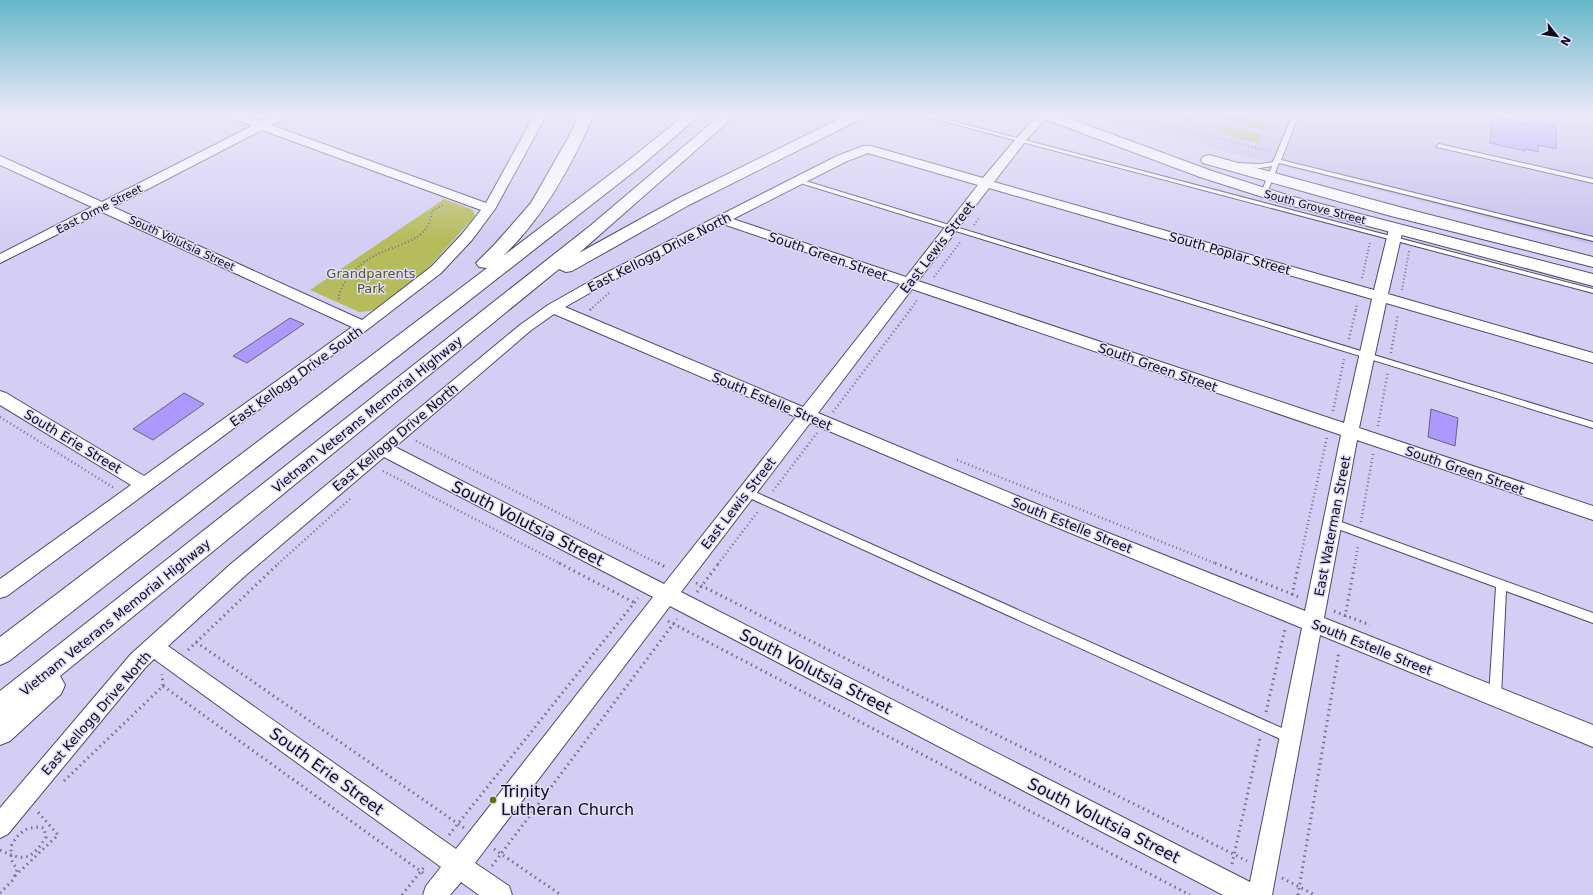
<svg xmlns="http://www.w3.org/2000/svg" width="1593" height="895" font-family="'DejaVu Sans',sans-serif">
	<rect width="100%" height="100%" fill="#d4cef4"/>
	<!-- built -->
	<polygon fill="#c7c0ec" points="1090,114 1593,114 1593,245 1115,123"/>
	<!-- green -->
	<g fill="#b6bc5c">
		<polygon points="1158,114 1196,114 1191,122"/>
		<polygon points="1225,114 1233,114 1267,122 1264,130 1222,120"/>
		<polygon points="1220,124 1262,134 1258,143 1216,132"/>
		<polygon points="444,199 473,210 475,216 428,268 382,306 370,311 359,312 310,290"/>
	</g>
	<!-- building -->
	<g fill="#ad98fe" stroke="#686283">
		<polygon points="1492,116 1531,125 1531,121 1556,126 1556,149 1538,145 1538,152 1525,149 1525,151 1490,143"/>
		<polygon points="290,318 304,324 247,363 233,356"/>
		<polygon points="184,393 204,404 153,440 133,429"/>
		<polygon points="1431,409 1458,418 1455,446 1428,437"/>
	</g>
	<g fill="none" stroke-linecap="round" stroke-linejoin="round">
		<!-- service casing -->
		<g stroke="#4f4a69" stroke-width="2">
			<g id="service">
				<polygon points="916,114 925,114 1593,289 1593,293"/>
				<polygon points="1293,114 1299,114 1281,160 1593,237 1593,241 1279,163 1267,193 1266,194 1262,194 1261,193 1272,166 1260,168 1236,167 1233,165 1236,163 1260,164 1273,162"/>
				<polygon points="1583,114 1593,114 1593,117 1584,115"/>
				<polygon points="1439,144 1593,179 1593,183 1437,147 1436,146"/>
				<polygon points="799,179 1593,422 1593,428 797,182 797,180"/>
				<polygon points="746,488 1295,734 1297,738 1295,742 1291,744 1287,742 743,495 741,492 743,489"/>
				<polygon points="1333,519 1593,613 1593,623 1506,591 1501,696 1499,700 1495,701 1491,700 1489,696 1496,587 1330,526 1328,523 1330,520"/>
			</g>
		</g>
		<!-- minor casing -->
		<g stroke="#4f4a69" stroke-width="2">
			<g id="minor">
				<path d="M225 114H241L261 121 276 114H289L288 116 271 125 486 203 535 114H547L495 209 472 240 441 273 368 329 7 596 0 598V579L131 485 0 405V391L6 393 144 476 352 327 102 212 0 263V254L92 207 0 165V156L102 202 252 126 227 116ZM262 130 481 210 462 234 431 267 362 320 113 207Z"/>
				<path d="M1039 114H1051L1028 138 994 182 1374 290 1389 229 1391 226H1401L1403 229 1388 294 1593 353V363L1386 303 1359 428 1593 506V520L1357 440 1324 618 1593 725V747L1320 635 1272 895H1223L670 606 475 863 509 886 512 895H479L461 882 450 895H423L426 886 441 867 154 659 145 668 8 834 0 838V808L131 654 232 563 520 325 548 305 594 279 837 156 863 146H871L983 178 1020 134ZM868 153 978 185 906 277 733 219 845 162ZM989 188 1372 299 1344 423 918 281ZM723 224 900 284 803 407 565 307 604 285ZM912 289 1341 435 1305 611 1063 515 818 413ZM554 314 796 417 664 584 395 447 530 331ZM810 423 1051 525 1302 628 1250 882 681 592ZM384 457 653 597 456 849 168 646 246 575Z"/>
			</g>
		</g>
		<!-- tertiary casing -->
		<g stroke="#4f4a69" stroke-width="2">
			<g id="tertiary">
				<polygon points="1037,114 1057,114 1212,171 1290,196 1593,274 1593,286 1278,202 1200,177 1039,117"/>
				<polygon points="1209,155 1403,208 1593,257 1593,267 1391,216 1203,163 1201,160 1203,157"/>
			</g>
		</g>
		<!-- motorway casing -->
		<g stroke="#4f4a69" stroke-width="2">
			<g id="motorway">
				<path d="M580 114H594C572 165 544 217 503 256L629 160 686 114H701L641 166 9 661 0 665V637L487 268 479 267 476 263 495 244 531 203 568 138Z"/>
				<polygon points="722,114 737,114 579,253 677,199 849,114 867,114 865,117 689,205 572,271 566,272 559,269 60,676 65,685 61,694 10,741 0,745 0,691 590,226"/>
			</g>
		</g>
		<!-- path-far2 -->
		<g stroke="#747089" stroke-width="2" stroke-dasharray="1 2.5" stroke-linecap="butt">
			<polyline points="1119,114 1270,151"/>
			<polyline points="974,225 980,216"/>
			<polyline points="934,277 961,241"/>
			<polyline points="1362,278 1370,242"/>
			<polyline points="1402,290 1409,251"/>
			<path d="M339 299C338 294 342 287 345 282 356 265 373 255 392 248 403 244 416 240 424 231 429 225 431 218 432 211L443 205"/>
			<polyline points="590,310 609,293"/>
			<polyline points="910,310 918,299"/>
			<polyline points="1356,310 1357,303"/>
		</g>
		<!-- path-far1 -->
		<g stroke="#747089" stroke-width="2.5" stroke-dasharray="1 3" stroke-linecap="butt">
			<polyline points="590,310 591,309"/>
			<polyline points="1349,339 1356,309"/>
			<polyline points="1391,353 1398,314"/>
			<polyline points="1333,411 1344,359"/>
			<polyline points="833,412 911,309"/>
			<polyline points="0,417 114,488"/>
			<polyline points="1378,426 1388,371"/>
			<polyline points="416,441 659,564"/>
			<polyline points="957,460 1217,564"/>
			<polyline points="383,471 561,564"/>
			<polyline points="773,491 817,433"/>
			<polyline points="1361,522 1373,454"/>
			<polyline points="278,564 351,498"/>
			<polyline points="718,564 759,510"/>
			<polyline points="1299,564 1327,437"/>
			<polyline points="1355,564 1358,545"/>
		</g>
		<!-- path -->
		<g stroke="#747089" stroke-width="3" stroke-dasharray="1.5 4" stroke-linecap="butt">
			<polyline points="559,563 637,604"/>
			<polyline points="658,563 667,568"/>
			<polyline points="1215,563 1299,597"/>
			<polyline points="696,583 1247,861"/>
			<polyline points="697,592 719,563"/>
			<polyline points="1292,595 1299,563"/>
			<polyline points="1334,611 1370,625"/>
			<polyline points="1345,617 1355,563"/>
			<polyline points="668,621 1190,895"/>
			<polyline points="196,642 464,828"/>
			<polyline points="188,650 279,563"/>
			<polyline points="163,686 426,875"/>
			<polyline points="1266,712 1285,629"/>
			<polyline points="64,781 163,686 162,674"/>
			<polyline points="449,835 638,598"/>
			<polyline points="494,849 561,895"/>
			<polyline points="1232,864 1260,738"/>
			<polyline points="492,866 677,619"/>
			<polyline points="15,876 58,835 37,811"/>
			<polyline points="1282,878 1315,895"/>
			<polyline points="0,893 13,880 17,870 11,859 11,846"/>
			<polyline points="402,895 425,866"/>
			<polyline points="1298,895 1339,651"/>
		</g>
		<!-- service -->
		<use href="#service" fill="#fff" fill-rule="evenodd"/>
		<!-- minor -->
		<use href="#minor" fill="#fff" fill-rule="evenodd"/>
		<!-- tertiary -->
		<use href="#tertiary" fill="#fff" fill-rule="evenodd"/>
		<!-- motorway -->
		<use href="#motorway" fill="#fff" fill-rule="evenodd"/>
		<!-- path-bridge -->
		<path stroke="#747089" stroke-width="3" stroke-dasharray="1.5 4" stroke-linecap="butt" d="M0 850C24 862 32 860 46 837L44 828C27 825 19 832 11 846"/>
	</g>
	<!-- sky -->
	<linearGradient id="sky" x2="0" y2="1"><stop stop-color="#65b6c8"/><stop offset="0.48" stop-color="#ece9fa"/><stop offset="1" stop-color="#ece9fa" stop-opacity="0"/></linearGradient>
	<rect width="1593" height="239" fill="url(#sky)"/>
	<!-- markers -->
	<circle fill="#676b0c" stroke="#e1ddfb" stroke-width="1.5" cx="493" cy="800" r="4"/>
	<g text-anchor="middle" stroke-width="3" stroke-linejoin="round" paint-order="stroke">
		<!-- far-street labels -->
		<g font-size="11" fill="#0c0a16" stroke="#e1ddfb">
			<text transform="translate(1315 207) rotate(15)" y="4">South Grove Street</text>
			<text transform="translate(99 209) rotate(-27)" y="4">East Orme Street</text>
			<text transform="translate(182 243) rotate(25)" y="4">South Volutsia Street</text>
		</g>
		<!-- street labels -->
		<g font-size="13" fill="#0c0a16" stroke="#e1ddfb">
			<text transform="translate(937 247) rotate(-52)" y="5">East Lewis Street</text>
			<text transform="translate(659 252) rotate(-27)" y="5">East Kellogg Drive North</text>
			<text transform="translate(1230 253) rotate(16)" y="5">South Poplar Street</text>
			<text transform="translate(828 256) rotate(19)" y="5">South Green Street</text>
			<text transform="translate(1158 367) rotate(19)" y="5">South Green Street</text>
			<text transform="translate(296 376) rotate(-36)" y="5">East Kellogg Drive South</text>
			<text transform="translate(772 401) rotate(23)" y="5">South Estelle Street</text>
			<text transform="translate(367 414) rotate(-39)" y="5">Vietnam Veterans Memorial Highway</text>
			<text transform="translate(395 437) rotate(-40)" y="5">East Kellogg Drive North</text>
			<text transform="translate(73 441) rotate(31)" y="5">South Erie Street</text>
			<text transform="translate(1465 470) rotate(19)" y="5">South Green Street</text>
			<text transform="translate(738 503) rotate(-52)" y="5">East Lewis Street</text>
			<text transform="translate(1072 525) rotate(22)" y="5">South Estelle Street</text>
			<text transform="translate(1332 526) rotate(-79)" y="5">East Waterman Street</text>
			<text transform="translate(115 617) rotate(-39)" y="5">Vietnam Veterans Memorial Highway</text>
			<text transform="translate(1372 647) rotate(22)" y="5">South Estelle Street</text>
			<text transform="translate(96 713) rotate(-49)" y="5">East Kellogg Drive North</text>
		</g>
		<!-- park labels -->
		<g font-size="13" fill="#535625" stroke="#e1ddfb">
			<text x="371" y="278">Grandparents<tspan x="371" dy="15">Park</tspan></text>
		</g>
		<!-- near-street labels -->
		<g font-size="16" fill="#0c0a16" stroke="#e1ddfb">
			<text transform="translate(528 523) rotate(27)" y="6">South Volutsia Street</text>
			<text transform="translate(816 671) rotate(27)" y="6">South Volutsia Street</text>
			<text transform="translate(327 771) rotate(36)" y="6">South Erie Street</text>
			<text transform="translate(1104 820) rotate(27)" y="6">South Volutsia Street</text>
		</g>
		<!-- near-poi labels -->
		<g font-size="16" fill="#0c0a16" stroke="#e1ddfb" text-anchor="start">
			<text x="501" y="797">Trinity<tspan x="501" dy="18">Lutheran Church</tspan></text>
		</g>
	</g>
	<!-- north arrow -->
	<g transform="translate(1557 36) rotate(120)" stroke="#e1ddfb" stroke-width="3" paint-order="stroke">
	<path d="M0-3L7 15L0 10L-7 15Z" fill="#0c0a16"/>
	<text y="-6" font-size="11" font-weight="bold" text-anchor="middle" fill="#0c0a16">N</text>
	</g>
</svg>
